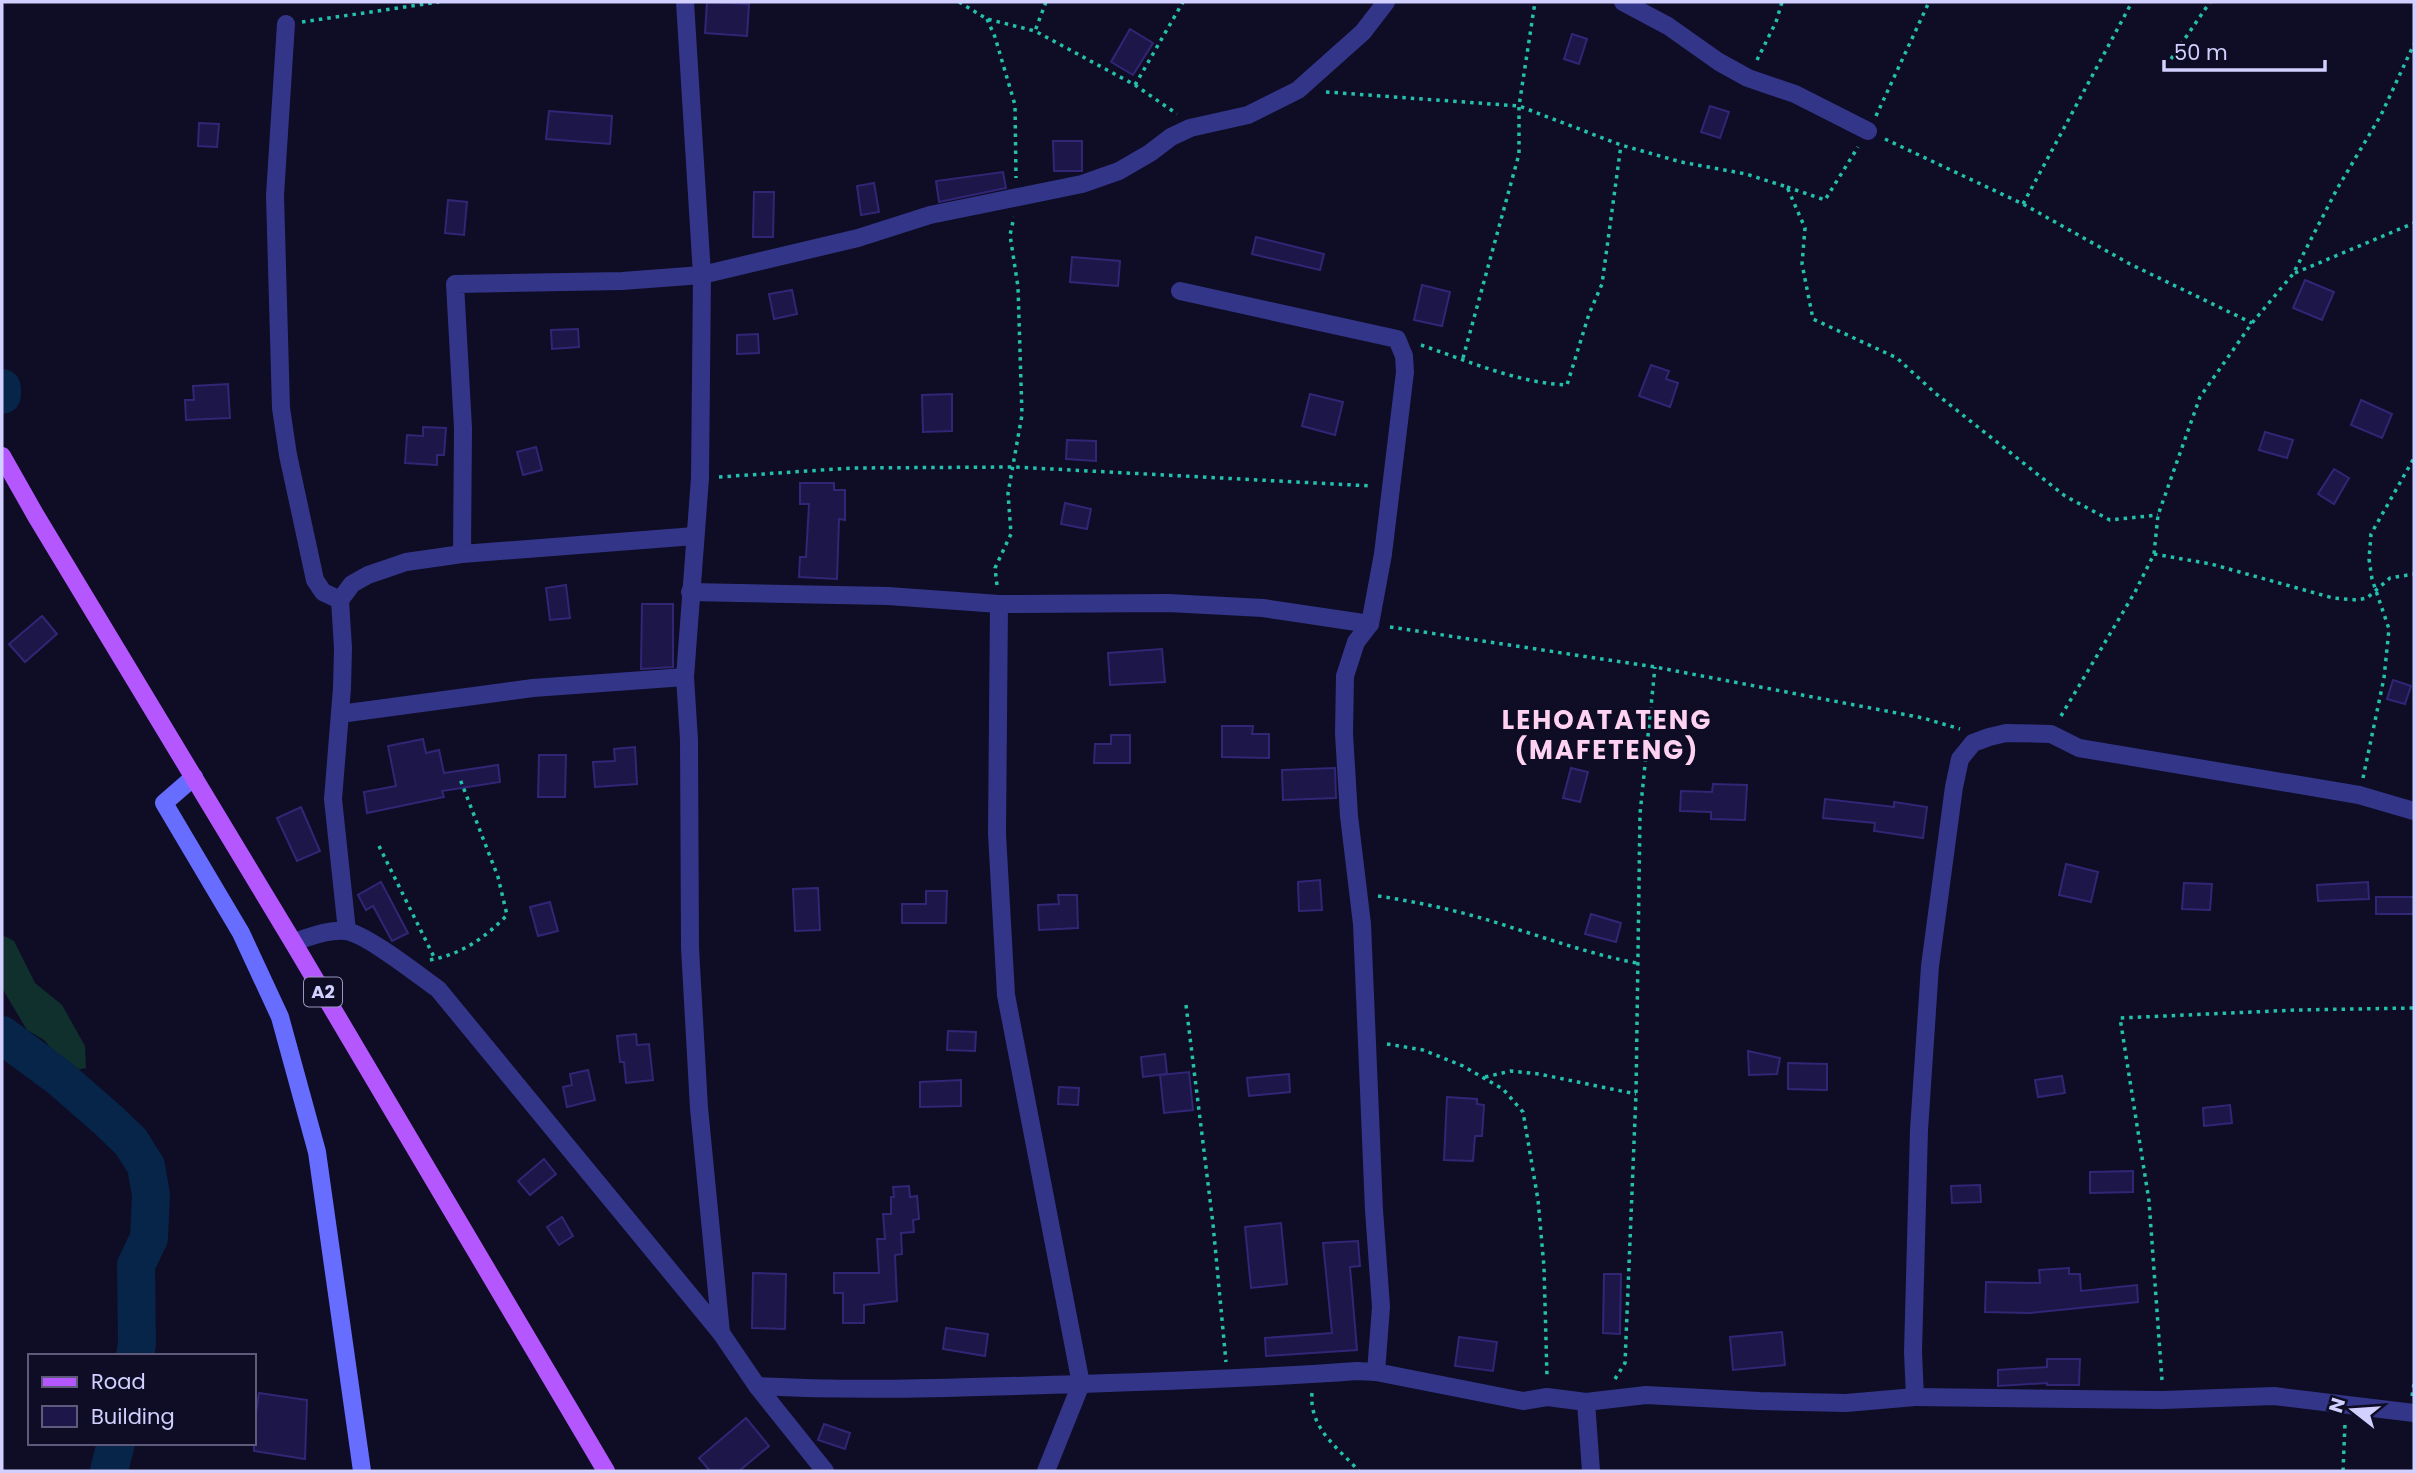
<svg xmlns="http://www.w3.org/2000/svg" width="2416" height="1473" font-family="Poppins,sans-serif">
	<rect width="100%" height="100%" fill="#0f0c25"/>
	<!-- green -->
	<polygon fill="#0f302c" points="2,935 14,941 35,983 62,1005 85,1046 86,1068 71,1071 44,1040 27,1030 2,988"/>
	<g fill="none" stroke-linecap="round" stroke-linejoin="round">
		<!-- river -->
		<g stroke="#072449" stroke-width="38">
			<polyline points="2,388 2,395"/>
			<polyline points="2,1035 60,1078 108,1120 131,1142 146,1166 151,1195 149,1238 136,1265 137,1344 135,1356"/>
			<polyline points="109,1471 116,1443"/>
		</g>
	</g>
	<!-- building -->
	<g fill="#1d1648" stroke="#312676" stroke-width="2">
		<polygon points="707,2 749,4 747,36 705,33"/>
		<polygon points="1130,29 1153,43 1133,75 1111,62"/>
		<polygon points="1572,34 1587,39 1579,64 1564,59"/>
		<polygon points="1710,106 1729,112 1720,138 1701,132"/>
		<polygon points="549,111 612,116 610,144 546,139"/>
		<polygon points="199,123 219,124 217,147 198,146"/>
		<polygon points="1053,141 1082,141 1082,171 1054,171"/>
		<polygon points="1003,172 1006,188 939,202 936,181"/>
		<polygon points="874,183 879,212 861,215 857,186"/>
		<polygon points="754,192 774,192 773,237 753,237"/>
		<polygon points="448,200 467,202 464,235 445,233"/>
		<polygon points="1256,237 1324,254 1320,270 1252,254"/>
		<polygon points="1072,257 1120,261 1118,286 1070,282"/>
		<polygon points="2305,280 2334,292 2322,320 2293,308"/>
		<polygon points="1422,285 1450,292 1442,326 1414,320"/>
		<polygon points="792,290 797,314 774,319 769,294"/>
		<polygon points="578,329 579,347 552,349 551,330"/>
		<polygon points="758,334 759,353 737,354 737,335"/>
		<polygon points="1651,365 1669,371 1666,379 1678,383 1670,407 1639,396"/>
		<polygon points="228,384 230,418 186,420 185,400 194,400 193,386"/>
		<polygon points="952,394 952,431 923,432 922,395"/>
		<polygon points="1310,394 1343,402 1335,435 1302,426"/>
		<polygon points="2361,400 2392,414 2382,438 2351,425"/>
		<polygon points="423,427 446,428 444,455 437,455 437,465 405,463 407,435 423,436"/>
		<polygon points="2265,432 2293,440 2287,458 2259,450"/>
		<polygon points="1067,440 1096,441 1096,461 1066,459"/>
		<polygon points="536,447 542,470 523,475 517,452"/>
		<polygon points="2334,469 2349,478 2334,504 2318,494"/>
		<polygon points="800,483 834,483 834,490 845,490 845,520 839,519 837,579 799,577 800,557 806,557 809,504 800,504"/>
		<polygon points="1065,503 1091,509 1087,529 1061,524"/>
		<polygon points="566,585 570,618 550,620 546,588"/>
		<polygon points="642,604 673,604 673,667 641,669"/>
		<polygon points="42,616 57,634 25,662 9,644"/>
		<polygon points="1162,649 1165,682 1110,685 1108,653"/>
		<polygon points="2393,680 2411,686 2405,704 2387,699"/>
		<polygon points="1222,726 1253,726 1252,734 1269,734 1269,758 1222,757"/>
		<polygon points="1111,735 1130,735 1130,763 1094,763 1095,744 1111,744"/>
		<polygon points="423,739 426,753 439,750 444,773 498,765 500,782 442,791 444,797 367,813 364,792 396,786 388,746"/>
		<polygon points="635,747 637,784 595,787 593,762 615,761 614,749"/>
		<polygon points="539,755 566,755 565,797 538,797"/>
		<polygon points="1335,768 1336,798 1283,800 1282,770"/>
		<polygon points="1571,768 1588,772 1580,802 1563,798"/>
		<polygon points="1713,784 1747,785 1745,820 1711,819 1711,812 1680,811 1681,791 1712,792"/>
		<polygon points="1825,799 1894,807 1894,802 1927,807 1923,838 1874,831 1875,823 1823,818"/>
		<polygon points="301,807 320,851 297,861 277,818"/>
		<polygon points="2066,864 2098,872 2091,902 2059,895"/>
		<polygon points="1320,880 1322,910 1299,911 1298,882"/>
		<polygon points="381,882 408,933 392,941 373,906 366,910 358,895"/>
		<polygon points="2368,882 2369,899 2318,901 2317,885"/>
		<polygon points="2184,883 2212,884 2210,910 2182,909"/>
		<polygon points="818,888 820,930 795,931 793,889"/>
		<polygon points="926,891 947,891 946,923 902,923 902,904 926,904"/>
		<polygon points="1058,895 1077,895 1078,928 1039,930 1038,905 1059,904"/>
		<rect x="2376" y="897" width="38" height="17"/>
		<polygon points="550,902 558,931 538,936 530,907"/>
		<polygon points="1591,914 1621,923 1616,942 1585,934"/>
		<polygon points="948,1031 976,1032 975,1051 947,1050"/>
		<polygon points="636,1034 637,1045 649,1044 653,1080 626,1083 624,1062 620,1062 617,1036"/>
		<polygon points="1748,1051 1780,1058 1777,1074 1749,1075"/>
		<polygon points="1165,1054 1167,1074 1143,1077 1141,1057"/>
		<polygon points="1788,1063 1827,1064 1827,1090 1788,1089"/>
		<polygon points="588,1070 595,1100 567,1107 563,1087 572,1085 570,1074"/>
		<polygon points="1189,1072 1193,1110 1164,1113 1160,1075"/>
		<polygon points="1289,1074 1290,1092 1249,1096 1247,1078"/>
		<polygon points="2062,1076 2065,1093 2038,1097 2035,1080"/>
		<polygon points="961,1080 961,1106 920,1107 920,1082"/>
		<polygon points="1059,1087 1079,1088 1078,1105 1058,1104"/>
		<polygon points="1447,1097 1477,1099 1477,1104 1484,1105 1482,1136 1475,1136 1473,1161 1444,1160"/>
		<polygon points="2230,1105 2232,1123 2204,1126 2203,1108"/>
		<polygon points="544,1159 556,1174 530,1195 518,1181"/>
		<polygon points="2133,1171 2133,1192 2090,1193 2090,1172"/>
		<polygon points="1980,1185 1981,1202 1952,1203 1951,1186"/>
		<polygon points="909,1186 910,1197 917,1196 919,1219 913,1220 914,1232 901,1233 902,1254 895,1255 897,1301 864,1305 864,1323 843,1323 843,1293 834,1293 834,1273 879,1273 877,1239 885,1239 883,1214 891,1214 891,1197 894,1197 893,1187"/>
		<polygon points="562,1217 573,1236 559,1245 547,1227"/>
		<polygon points="1281,1223 1287,1284 1251,1288 1245,1227"/>
		<polygon points="1358,1241 1360,1266 1350,1267 1357,1350 1266,1356 1265,1338 1332,1333 1323,1243"/>
		<polygon points="2069,1268 2069,1274 2080,1274 2081,1291 2137,1285 2138,1302 2030,1313 1985,1312 1986,1282 2040,1283 2039,1270"/>
		<polygon points="753,1273 786,1274 785,1329 752,1328"/>
		<polygon points="1604,1274 1621,1274 1620,1334 1603,1333"/>
		<polygon points="946,1328 988,1334 985,1356 943,1349"/>
		<polygon points="1782,1332 1785,1365 1733,1370 1730,1337"/>
		<polygon points="1459,1337 1497,1342 1493,1371 1455,1366"/>
		<polygon points="2047,1359 2080,1359 2079,1385 2047,1385 2047,1383 1998,1386 1998,1370 2047,1367"/>
		<polygon points="259,1393 307,1400 305,1459 254,1451 254,1427"/>
		<polygon points="746,1418 769,1446 739,1471 710,1471 699,1458"/>
		<polygon points="824,1424 850,1433 845,1449 818,1440"/>
	</g>
	<g fill="none" stroke-linecap="round" stroke-linejoin="round">
		<!-- path -->
		<g stroke="#23c0ac" stroke-width="3.5" stroke-dasharray="3.5 5" stroke-linecap="butt">
			<polyline points="959,2 987,19 1035,31"/>
			<polyline points="1046,2 1035,31 1135,85 1177,114"/>
			<polyline points="987,19 995,37 1015,105 1016,178"/>
			<polyline points="302,22 439,2"/>
			<polyline points="2171,59 2210,2"/>
			<polyline points="1757,60 1776,22 1782,2"/>
			<polyline points="1135,85 1183,2"/>
			<polyline points="1326,92 1519,106 1621,145 1681,162 1746,174 1787,187 1805,228 1802,264 1813,319 1897,358 1935,393 2065,496 2110,520 2158,515"/>
			<polyline points="1876,116 1929,2"/>
			<polyline points="1885,139 2023,204 2130,264 2252,323"/>
			<polyline points="1787,187 1825,200 1858,147"/>
			<polyline points="2023,204 2132,2"/>
			<polyline points="2295,273 2414,223"/>
			<path d="M1421 345C1468 361 1518 383 1567 385L1589 314 1602 284 1621 145"/>
			<polyline points="1463,358 1519,154 1519,106 1535,2"/>
			<polyline points="719,477 852,468 1014,467 1372,486"/>
			<polyline points="2154,554 2211,564 2333,598 2357,600 2367,598 2390,578 2414,574"/>
			<polyline points="997,585 995,568 1011,534 1008,493 1022,415 1018,287 1010,235 1014,217"/>
			<polyline points="1390,627 1655,667 1923,718 1960,729"/>
			<polyline points="2061,716 2135,592 2154,554 2158,515 2200,397 2252,323 2293,274 2337,189 2381,115 2414,44"/>
			<polyline points="2363,778 2384,678 2389,629 2372,579 2369,559 2371,534 2414,458"/>
			<polyline points="379,846 435,959"/>
			<path d="M1378 896C1424 903 1469 913 1513 928 1555 941 1594 955 1637 963"/>
			<path d="M430 960C462 954 485 938 507 915L498 877 460 779"/>
			<polyline points="1186,1005 1213,1224 1226,1362"/>
			<polyline points="1387,1044 1423,1050 1463,1066 1503,1089 1523,1112 1538,1200 1544,1267 1547,1377"/>
			<polyline points="1485,1077 1511,1071 1539,1074 1636,1094"/>
			<polyline points="1615,1379 1625,1363 1636,1094 1640,814 1655,667"/>
			<polyline points="2162,1380 2149,1201 2120,1018 2296,1010 2414,1008"/>
			<path d="M1312 1393C1309 1428 1337 1447 1359 1471"/>
			<polyline points="2412,1396 2414,1384"/>
			<polyline points="2343,1471 2345,1424"/>
		</g>
		<!-- street -->
		<g stroke="#333589" stroke-width="18">
			<polyline points="685,2 702,275 700,478 685,677 689,740 690,948 699,1108 721,1333"/>
			<polyline points="1623,2 1668,26 1719,62 1748,78 1795,94 1868,131"/>
			<polyline points="286,24 275,195 281,408 288,455 315,580 323,592 340,600"/>
			<polyline points="1180,291 1397,339 1404,356 1405,372 1383,554 1370,624 1356,642 1345,676 1344,734 1349,816 1362,924 1374,1210 1381,1307 1376,1372"/>
			<polyline points="462,554 463,428 455,284 622,281 702,275 858,238 930,215 1082,184 1119,171 1150,153 1171,137 1190,128 1248,115 1298,90 1363,32 1386,2"/>
			<polyline points="690,592 888,596 999,604 1168,603 1263,608 1370,624"/>
			<polyline points="999,604 997,834 1006,995 1081,1384 1046,1471"/>
			<polyline points="340,714 533,688 685,677"/>
			<polyline points="347,931 333,799 342,688 343,648 340,600 352,584 368,575 406,562 462,554 695,536"/>
			<path d="M293 942C310 937 329 929 346 931 368 935 418 975 438 989L721 1333 757 1386C865 1392 973 1387 1081 1384 1173 1381 1265 1378 1357 1371L1376 1372 1523 1401 1547 1397 1586 1402 1646 1395 1759 1401 1846 1403 1915 1397 1913 1352 1919 1130 1930 966 1954 787 1960 759 1973 743 1989 737 2006 733 2051 734 2079 748 2359 795 2414 811"/>
			<polyline points="757,1386 825,1471"/>
			<polyline points="1915,1397 2163,1400 2274,1396 2414,1413"/>
			<polyline points="1586,1402 1591,1471"/>
		</g>
		<!-- secondary -->
		<polyline stroke="#676dff" stroke-width="18" points="194,777 164,803 241,933 280,1017 317,1152 362,1471"/>
		<!-- primary -->
		<polyline stroke="#b557ff" stroke-width="18" points="2,456 36,516 293,942 606,1471"/>
	</g>
	<g text-anchor="middle" stroke-width="5" stroke-linejoin="round" paint-order="stroke">
		<!-- shield labels -->
		<rect fill="#0f0c25" stroke="#9895be" stroke-width="2" x="304" y="977.5" width="38" height="29" rx="5"/>
		<g font-size="18" font-weight="bold" fill="#d2d0ff">
			<text x="323" y="998">A2</text>
		</g>
		<!-- district labels -->
		<g font-size="26" font-weight="bold" letter-spacing="2" fill="#ffd2f2" stroke="#0f0c25">
			<text x="1607" y="729">LEHOATATENG<tspan x="1607" dy="30">(MAFETENG)</tspan></text>
		</g>
	</g>
	<!-- border -->
	<rect width="2416" height="1473" fill="none" stroke="#d2d0ff" stroke-width="7"/>
	<!-- legend -->
	<rect x="28" y="1354" width="228" height="91" fill="#0f0c25" stroke="#5d5a7c" stroke-width="2"/>
	<rect x="42" y="1377" width="35" height="10" fill="#b557ff" stroke="#5d5a7c" stroke-width="2"/>
	<text x="91" y="1389" font-size="21" fill="#d2d0ff">Road</text>
	<rect x="42" y="1406" width="35" height="21" fill="#1d1648" stroke="#5d5a7c" stroke-width="2"/>
	<text x="91" y="1424" font-size="21" fill="#d2d0ff">Building</text>
	<!-- north arrow -->
	<g transform="translate(2353 1410) rotate(287)" stroke="#0f0c25" stroke-width="5" paint-order="stroke">
	<path d="M0-5L12 26L0 18L-12 26Z" fill="#d2d0ff"/>
	<text y="-10" font-size="19" font-weight="bold" text-anchor="middle" fill="#d2d0ff">N</text>
	</g>
	<!-- scale -->
	<path d="M2164 60v10h161v-10" fill="none" stroke="#d2d0ff" stroke-width="3.5"/>
	<text x="2174" y="60" font-size="21" fill="#d2d0ff" stroke="#0f0c25" stroke-width="5" paint-order="stroke">50 m</text>
</svg>
